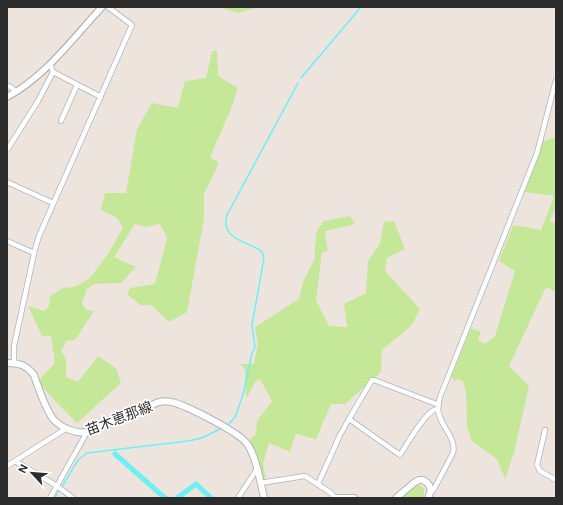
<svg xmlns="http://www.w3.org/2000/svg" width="563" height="505" font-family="'DM Sans','Noto Sans JP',sans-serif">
	<rect width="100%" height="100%" fill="#eee4de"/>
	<!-- green -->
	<g fill="#c5e898">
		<polygon points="220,7 260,7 237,13"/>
		<polygon points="217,50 218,76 238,88 231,109 210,157 219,163 204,194 204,219 187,312 169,322 151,305 140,305 127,294 130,288 155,284 167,238 160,224 145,227 135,224 114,257 136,267 121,283 94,284 87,289 82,303 86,310 94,311 75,340 66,341 61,351 66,359 66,377 78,382 98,356 116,368 121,383 77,423 54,400 38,381 55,363 51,336 42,336 28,306 44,311 49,306 50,296 63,288 75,287 90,278 108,254 123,228 117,218 101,210 105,193 126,193 137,129 152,103 178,108 185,81 206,78 212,52"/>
		<polygon points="556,136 556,207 550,221 556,224 556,292 546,287 509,366 529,386 514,453 505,479 497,459 472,441 467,427 466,393 463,381 457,379 455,381 451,377 471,328 481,332 478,340 485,344 495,336 515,271 499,261 513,225 541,230 554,196 525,192 543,141 554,138"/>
		<polygon points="350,216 355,224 325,231 328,251 322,252 316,300 329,326 347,327 344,304 366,293 368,261 380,244 384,222 394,221 405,249 387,258 385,271 420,309 412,325 382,350 381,372 345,404 331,404 316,439 296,434 290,452 269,443 263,464 266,478 261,479 250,440 256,434 257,421 272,401 260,379 255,382 246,399 245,369 240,364 254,364 258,343 255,327 299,299 303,282 315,258 315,246 317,230 324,221"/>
		<polygon points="420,485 424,489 424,498 401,498 416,486"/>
	</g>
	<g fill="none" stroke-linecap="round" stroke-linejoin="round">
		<!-- stream -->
		<g stroke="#6cf0f5" stroke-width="1.5">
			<polyline points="301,78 361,7"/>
			<path d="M228 425 235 417 243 395 252 353 255 347 252 325 264 258C263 256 263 254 262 252 260 249 256 248 254 247 239 240 221 235 227 215L298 83"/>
			<polyline points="63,485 78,460 87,453 188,441 202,438 220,429"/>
			<polyline points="55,498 58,492"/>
		</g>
		<!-- canal -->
		<g stroke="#6cf0f5" stroke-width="5">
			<polyline points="115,454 165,498"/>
			<polyline points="177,498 196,484 211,498"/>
		</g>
		<!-- minor casing -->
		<g stroke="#aeb4bc" stroke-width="6">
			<g id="minor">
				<polyline points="50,64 53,72 101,97"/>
				<polyline points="7,86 11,87 16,92"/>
				<polyline points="61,121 77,85"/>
				<polyline points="7,150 38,101 53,72"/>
				<polyline points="7,182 53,203"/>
				<polyline points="7,241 34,253"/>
				<polyline points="14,363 14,346 35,249 39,236 132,25 108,7"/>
				<polyline points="349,419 372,380 374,380 439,405"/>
				<polyline points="545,430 537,465 540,471 556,480"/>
				<polyline points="15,461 57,486 73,498"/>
				<polyline points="7,466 67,428"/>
				<polyline points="260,483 305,476 331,493 335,498"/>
				<path d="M318 484 340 435 349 419 400 455C406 446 427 408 438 409"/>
				<path d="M431 492 435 487 453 453C457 437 439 426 438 409 438 405 439 401 440 397L537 153 556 80"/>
				<polyline points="50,498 87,432"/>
				<polyline points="238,498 257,469"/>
			</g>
		</g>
		<!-- tertiary casing -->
		<g stroke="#aeb4bc" stroke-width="8">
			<path id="tertiary" d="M7 97C45 77 73 38 102 7"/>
		</g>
		<!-- secondary casing -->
		<g stroke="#aeb4bc" stroke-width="8">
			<g id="secondary">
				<path d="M7 363C20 363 26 365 34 375 38 387 46 409 53 419 61 428 76 434 87 432L159 402C163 401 167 401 171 402 186 405 241 433 248 445 257 460 260 481 264 498"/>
				<polyline points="337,498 354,498"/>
				<path d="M396 498 415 482 419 480H423C431 484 432 490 428 498"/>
			</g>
		</g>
		<!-- minor -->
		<use href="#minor" stroke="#fff" stroke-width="4.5"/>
		<!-- tertiary -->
		<use href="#tertiary" stroke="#fff" stroke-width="5.5"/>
		<!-- secondary -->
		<use href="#secondary" stroke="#fff" stroke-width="6"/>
	</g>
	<g text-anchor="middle" stroke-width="3.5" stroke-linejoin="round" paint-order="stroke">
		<!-- street labels -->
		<g font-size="14" fill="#2c2c2c" stroke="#fff">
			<text transform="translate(119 418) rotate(-21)" y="5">苗木恵那線</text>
		</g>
	</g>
	<!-- border -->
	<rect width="563" height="505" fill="none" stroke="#2c2c2c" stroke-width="16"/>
	<!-- north arrow -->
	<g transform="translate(32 473) rotate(296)" stroke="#ffffff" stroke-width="3" paint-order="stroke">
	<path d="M0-3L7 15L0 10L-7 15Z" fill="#2c2c2c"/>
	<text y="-6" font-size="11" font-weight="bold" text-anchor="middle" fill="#2c2c2c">N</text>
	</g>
</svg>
